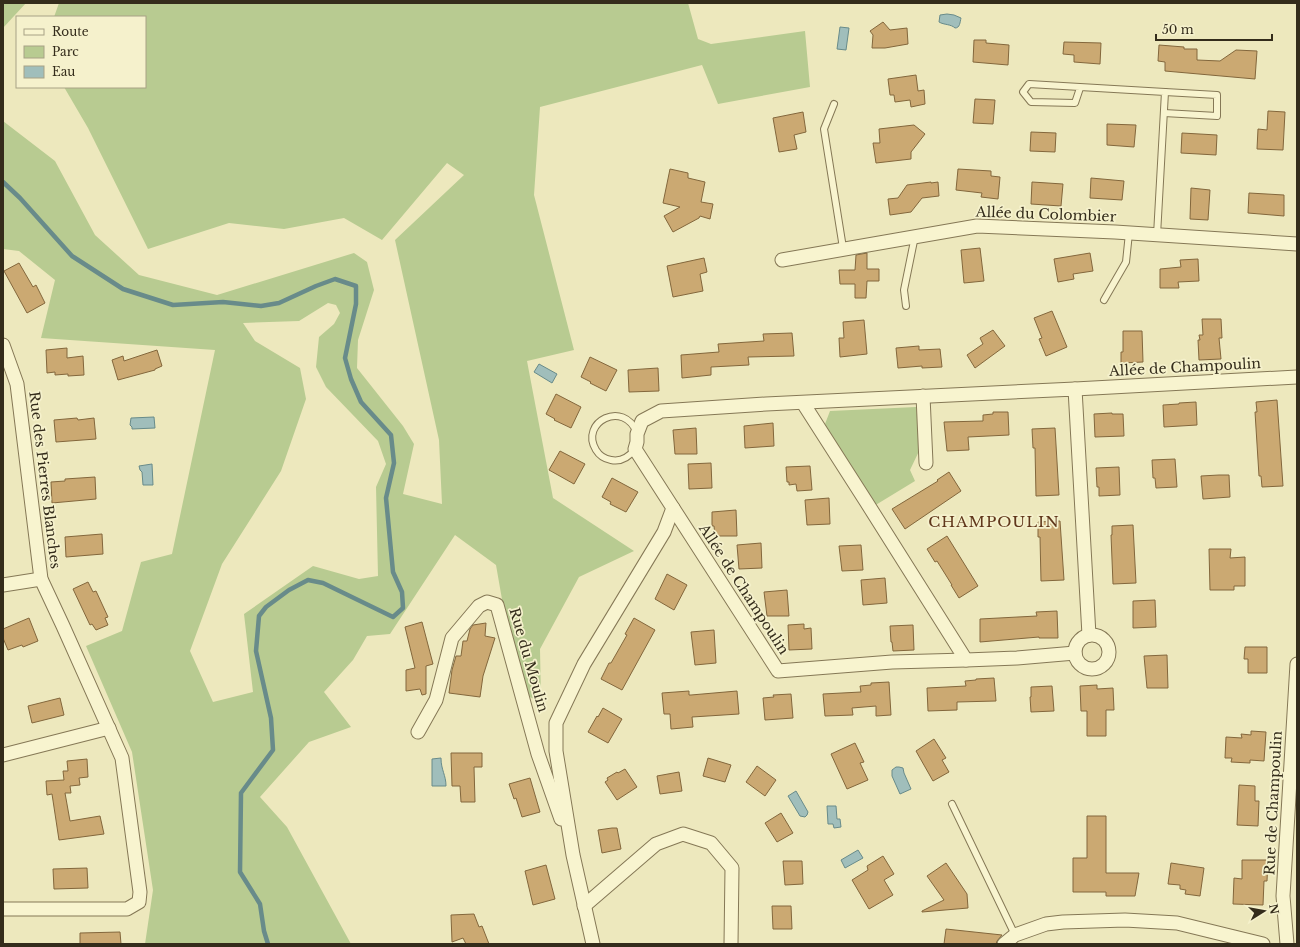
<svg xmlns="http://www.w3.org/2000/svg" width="1300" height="947" font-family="'Libre Baskerville',serif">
	<rect width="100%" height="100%" fill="#ede8bd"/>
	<!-- green -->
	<g fill="#b8cb91" fill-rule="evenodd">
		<polygon points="3,3 26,3 3,28"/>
		<path d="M59 3H688L698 39 711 44 805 31 810 87 718 104 702 65 540 107 534 195 574 350 527 361 553 498 634 551 579 577 540 649 541 702 514 690 511 651 496 565 455 535 390 634 367 636 353 660 324 692 351 727 309 742 260 797 287 827 351 944H145L153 890 132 752 86 646 122 631 141 562 172 554 215 350 41 338 55 280 19 251 3 249V121L55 161 95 235 139 275 217 295 354 253 367 262 374 290 358 340 357 368 403 426 414 444 403 494 442 504 439 440 395 240 464 175 447 163 382 240 344 218 284 229 229 223 148 249 88 128 64 87H145V17H54ZM328 303 336 305 340 313 334 324 319 337 316 367 326 387 378 441 386 464 376 487 378 576 359 579 313 566 244 614 253 692 213 702 190 651 222 564 281 471 306 399 300 368 255 341 243 323 299 321Z"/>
		<polygon points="916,407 921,447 910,470 915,481 874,506 825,424 830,411"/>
	</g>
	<!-- water -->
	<g fill="#a0bebb" stroke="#688b8a">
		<path d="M947 14 954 15 961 18C960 22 960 28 955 28 951 24 944 25 939 22L940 15Z"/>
		<polygon points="840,27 849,28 846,50 837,49"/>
		<polygon points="539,364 557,374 552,383 534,372"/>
		<polygon points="154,417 155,428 132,429 132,427 130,425 131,418"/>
		<polygon points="152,464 153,485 143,485 142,472 140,470 139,466"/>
		<path d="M441 758C441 770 446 775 446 786H432V759Z"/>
		<polygon points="896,767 899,767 903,768 904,773 911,789 900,794 892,776 892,770"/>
		<polygon points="796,791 808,812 807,815 805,817 800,816 788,796"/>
		<polygon points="827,806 836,806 837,819 840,819 841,827 834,828 833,824 828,824"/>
		<polygon points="858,850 863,858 845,868 841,860"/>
	</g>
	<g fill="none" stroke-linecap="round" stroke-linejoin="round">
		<!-- stream -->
		<polyline stroke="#688b8a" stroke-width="4.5" points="3,182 20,198 72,256 123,289 173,305 223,302 261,306 279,303 316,286 335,279 356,286 356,304 345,358 351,379 361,402 391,435 394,463 386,498 393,572 402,592 403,608 393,617 323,583 308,580 289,590 266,607 259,616 256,651 271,718 273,750 241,793 240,872 260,904 264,931 268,944"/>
	</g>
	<!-- building -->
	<g fill="#cba972" stroke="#83673c">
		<polygon points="883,22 890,30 907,28 908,44 885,48 872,48 873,35 870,31"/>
		<polygon points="974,40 986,40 986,43 1009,45 1008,65 973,62"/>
		<polygon points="1064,42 1101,43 1100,64 1074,62 1074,55 1063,54"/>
		<polygon points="1159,45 1184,47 1184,49 1197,49 1197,60 1220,61 1236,50 1257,51 1255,79 1165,71 1165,62 1158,61"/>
		<polygon points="916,75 918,91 924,90 925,104 911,107 910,100 895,102 894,95 890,95 888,79"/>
		<polygon points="975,99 995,100 993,124 973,123"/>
		<polygon points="1268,111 1285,112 1283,150 1257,149 1258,129 1267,130"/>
		<polygon points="803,112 806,132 794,135 797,149 779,152 773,118"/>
		<polygon points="1107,124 1136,125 1134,147 1107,145"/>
		<polygon points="914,125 925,134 911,152 911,159 876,163 873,143 880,143 879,129"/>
		<polygon points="1031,132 1056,133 1055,152 1030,151"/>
		<polygon points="1182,133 1217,135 1216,155 1181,153"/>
		<polygon points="670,169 688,173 688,178 705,182 701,202 713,204 710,219 700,216 699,218 673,232 664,216 680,207 663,203"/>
		<polygon points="958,169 991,171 991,176 1000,177 998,199 981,197 982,193 956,190"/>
		<polygon points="1091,178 1124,181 1122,200 1090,198"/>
		<polygon points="931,182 931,183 938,182 939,196 922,198 911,212 890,215 888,199 898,198 907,185"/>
		<polygon points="1032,182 1063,184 1061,206 1031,204"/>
		<polygon points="1191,188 1210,190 1208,220 1190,219"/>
		<polygon points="1249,193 1284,195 1284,216 1248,213"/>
		<polygon points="980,248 984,281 964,283 961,250"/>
		<polygon points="867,253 867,269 879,269 879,281 867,281 866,298 855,298 855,284 840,284 839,270 855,270 856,255"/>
		<polygon points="1090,253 1093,271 1073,274 1074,279 1058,282 1054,259"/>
		<polygon points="704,258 707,272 700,274 703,291 673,297 667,266"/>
		<polygon points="1198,259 1199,281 1178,282 1179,288 1160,288 1160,269 1181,267 1180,260"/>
		<polygon points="19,263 33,287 36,285 45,303 27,313 4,271"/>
		<polygon points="1052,311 1067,347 1046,356 1039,339 1042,338 1034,318"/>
		<polygon points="1202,319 1221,319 1222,338 1219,338 1221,359 1199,360 1198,340 1200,340 1199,335 1203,335"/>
		<polygon points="864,320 867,354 840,357 839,338 844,338 843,322"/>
		<polygon points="993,330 1005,346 975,368 967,355 983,344 980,338"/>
		<polygon points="1123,331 1142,331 1143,362 1121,363 1121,352 1123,352"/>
		<polygon points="792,333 794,356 748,357 749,365 711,367 711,375 682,378 681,355 719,352 718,344 764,341 763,334"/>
		<polygon points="919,346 919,350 940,349 942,367 922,368 922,366 898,368 896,348"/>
		<polygon points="67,348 67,358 83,356 84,375 68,376 68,374 55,375 55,372 47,373 46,350"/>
		<polygon points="157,350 162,366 155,369 155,370 118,380 112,360 123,356 124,361"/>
		<polygon points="590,357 617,370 606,391 590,383 591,382 581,377"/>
		<polygon points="658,368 659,391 629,392 628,370"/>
		<polygon points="556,394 581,407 571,428 554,420 555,419 546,414"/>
		<polygon points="1277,400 1283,486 1262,487 1261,476 1259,476 1255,412 1257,412 1256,402"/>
		<polygon points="1196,402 1197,425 1164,427 1163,405 1179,404 1179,403"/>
		<polygon points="993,412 1008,412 1009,435 968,437 969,450 947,451 944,422 983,421 983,415 993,414"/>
		<polygon points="1112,413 1112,414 1123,414 1124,436 1095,437 1094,414"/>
		<polygon points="77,418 78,420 94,418 96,439 56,442 54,420"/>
		<polygon points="773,423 774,446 745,448 744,426"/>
		<polygon points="696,428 697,454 675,454 673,430"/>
		<polygon points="1055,428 1059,495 1036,496 1035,448 1033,448 1032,429"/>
		<polygon points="560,451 585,464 574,484 549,470"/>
		<polygon points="1175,459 1177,487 1156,488 1155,478 1153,478 1152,460"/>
		<polygon points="711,463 712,488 689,489 688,464"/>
		<polygon points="810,466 812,490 797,491 796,484 789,485 789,482 787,482 786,467"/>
		<polygon points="1119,467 1120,495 1099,496 1099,487 1097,487 1096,468"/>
		<polygon points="949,472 961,491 905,529 892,509 938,481 937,480"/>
		<polygon points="1219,475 1229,475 1230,497 1203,499 1201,476"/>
		<polygon points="95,477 96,499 52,503 51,482 65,481 65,479"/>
		<polygon points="612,478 638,492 626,512 610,504 611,502 602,497"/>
		<polygon points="829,498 830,524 807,525 805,500"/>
		<polygon points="736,510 737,536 715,536 714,526 712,526 712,512"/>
		<polygon points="1060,521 1064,580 1041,581 1040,537 1038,537 1038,522"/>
		<polygon points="1133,525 1136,583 1113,584 1111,535 1112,535 1112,526"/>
		<polygon points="102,534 103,554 66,557 65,537"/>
		<polygon points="947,536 978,586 959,598 951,585 952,585 937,561 935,562 927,549"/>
		<polygon points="761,543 762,568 739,569 737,545"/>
		<polygon points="861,545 863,570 842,571 839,546"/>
		<polygon points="1209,549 1231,549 1230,558 1245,557 1245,586 1234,586 1234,590 1210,590"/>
		<polygon points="667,574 687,585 674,610 655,599"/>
		<polygon points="885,578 887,603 863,605 861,580"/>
		<polygon points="88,582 93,592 96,591 108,617 105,618 108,625 96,630 92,624 90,625 73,589"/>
		<polygon points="787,590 789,616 767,616 764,592"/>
		<polygon points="1155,600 1156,627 1133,628 1133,601"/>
		<polygon points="1057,611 1058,638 1039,638 1039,637 980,642 980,619 1037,616 1036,612"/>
		<polygon points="29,618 38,641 23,647 22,645 8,650 3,638 3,629"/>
		<polygon points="634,618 655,630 622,690 601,679 609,663 611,663 627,635 625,634"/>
		<polygon points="422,622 433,664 426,666 426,694 422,695 420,689 406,691 406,670 415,668 405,627"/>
		<polygon points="486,623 485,636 495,638 483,676 480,697 449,693 452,670 456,656 461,656 463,641 467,641 470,629 473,625"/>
		<polygon points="804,624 804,629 811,628 812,649 789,650 788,625"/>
		<polygon points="913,625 914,650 893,651 892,642 891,642 890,626"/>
		<polygon points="714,630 716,663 695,665 691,632"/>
		<polygon points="1245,647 1267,647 1267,673 1248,673 1248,659 1244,659"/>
		<polygon points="1167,655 1168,688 1147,688 1144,656"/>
		<polygon points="994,678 996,701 957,702 957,710 928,711 927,688 966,686 965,681 976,680 976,679"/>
		<polygon points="889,682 891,715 876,716 876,706 852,708 853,715 825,716 823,694 861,692 860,686 871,685 871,683"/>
		<polygon points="1097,685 1097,689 1113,688 1114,710 1106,710 1106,736 1087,736 1087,711 1081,711 1080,686"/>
		<polygon points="1052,686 1054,711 1031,712 1030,697 1031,697 1031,687"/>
		<polygon points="689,691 689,695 691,695 737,691 739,714 692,717 693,727 671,729 670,714 664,714 662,693"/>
		<polygon points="791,694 793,718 765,720 763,698 774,697 773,695"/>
		<polygon points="60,698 64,715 32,723 28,706"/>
		<polygon points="603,708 622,719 608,743 588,732 597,716 598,717"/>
		<polygon points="1251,731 1266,732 1264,761 1250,760 1250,763 1231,762 1232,758 1225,758 1226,737 1242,738 1241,734 1251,735"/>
		<polygon points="934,739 946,758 942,760 949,772 933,781 916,751"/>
		<polygon points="855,743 864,762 860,763 868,780 847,789 831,754"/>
		<polygon points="451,753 482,753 482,767 474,767 475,802 461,802 460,786 452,786"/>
		<polygon points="708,758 731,765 725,782 703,776"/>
		<polygon points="87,759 88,777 79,778 80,785 70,786 71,793 65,793 70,821 100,816 104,834 59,840 52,794 47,795 46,781 64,780 63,771 68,771 67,761"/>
		<polygon points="757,766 776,780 765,796 746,782"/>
		<polygon points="625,769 637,787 617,800 605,782 608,780 607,778 617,772 618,773"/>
		<polygon points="679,772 682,791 660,794 657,776"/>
		<polygon points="530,778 540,812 522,817 516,798 514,799 509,784"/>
		<polygon points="1239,785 1255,786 1255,801 1259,801 1258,826 1237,825"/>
		<polygon points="781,813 793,833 777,842 765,823"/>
		<polygon points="1087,816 1106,816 1106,873 1139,873 1135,896 1106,896 1106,892 1073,892 1073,858 1087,858"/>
		<polygon points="612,828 617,828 621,849 602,853 598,830"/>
		<polygon points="883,856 894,874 884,880 893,895 869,909 852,880 868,870 867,866"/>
		<polygon points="1242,860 1268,860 1267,881 1264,881 1263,905 1233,904 1234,878 1242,879"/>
		<polygon points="783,861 802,861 803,884 785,885"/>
		<polygon points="946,863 967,894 968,908 922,912 922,911 944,900 927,876"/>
		<polygon points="1171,863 1204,868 1200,896 1185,894 1186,890 1180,889 1180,885 1168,884"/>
		<polygon points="546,865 555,899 533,905 525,871"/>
		<polygon points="87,868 88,888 54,889 53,869"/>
		<polygon points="772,906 791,906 792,929 773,929"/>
		<polygon points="474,914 479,927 482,926 489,944 466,944 463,938 452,942 451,915"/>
		<polygon points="946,929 1002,935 997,941 996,944 944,944"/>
		<polygon points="120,932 121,944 80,944 80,933"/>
	</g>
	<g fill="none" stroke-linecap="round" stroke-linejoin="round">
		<!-- service casing -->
		<g stroke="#857856" stroke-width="8">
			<g id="service">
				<polyline points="1080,88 1075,103 1031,102 1023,92 1029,84 1165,92 1157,235"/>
				<polyline points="834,104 824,129 843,248"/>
				<polyline points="1164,113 1217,116 1217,95 1165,92"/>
				<polyline points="1104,300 1126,262 1129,233"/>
				<polyline points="906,306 904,290 915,236"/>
				<path d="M635 449C629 457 621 462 611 460 605 459 599 455 596 450 579 422 624 399 637 433"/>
				<polyline points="952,804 1015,935"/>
			</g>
		</g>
		<!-- minor casing -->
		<g stroke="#857856" stroke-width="15">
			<g id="minor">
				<polyline points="782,260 977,226 1115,232 1297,244"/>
				<polyline points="3,345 17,384 41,579 63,626 122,758 140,892 139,902 127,909 3,909"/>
				<polyline points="1075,389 1297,377"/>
				<polyline points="923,396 926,463"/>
				<polyline points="803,403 867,503 966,660 1017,658 1075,653"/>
				<polyline points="673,508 778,671 892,662 966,660"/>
				<polyline points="3,585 41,579"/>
				<circle cx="1092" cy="652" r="17"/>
				<polyline points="418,732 436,700 452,638 479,606 487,602 497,605 538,754 561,819"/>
				<polyline points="3,755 109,728"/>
				<polyline points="584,906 656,844 683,834 711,843 732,868 731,944"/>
				<polyline points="593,944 573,855 556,751 556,723 584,664 664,532 673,508 635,449 637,442 637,434 642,421 661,411 766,404 1075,389 1089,635"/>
				<polyline points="1004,944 1015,935 1046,924 1063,922 1125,920 1177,923 1263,944"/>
				<polyline points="1287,944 1283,896 1297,664"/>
			</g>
		</g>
		<!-- service -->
		<use href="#service" stroke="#f8f4cf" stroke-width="6"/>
		<!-- minor -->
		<use href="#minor" stroke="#f8f4cf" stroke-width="13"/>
	</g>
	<g text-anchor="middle" stroke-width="3.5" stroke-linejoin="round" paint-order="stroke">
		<!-- street labels -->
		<g font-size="14" fill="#342c1b" stroke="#f5f1cc">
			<text transform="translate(1046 214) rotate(2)" y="5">Allée du Colombier</text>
			<text transform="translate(1185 367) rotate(-3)" y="5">Allée de Champoulin</text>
			<text transform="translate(45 480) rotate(83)" y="5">Rue des Pierres Blanches</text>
			<text transform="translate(744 589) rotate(57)" y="5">Allée de Champoulin</text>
			<text transform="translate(529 660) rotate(74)" y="5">Rue du Moulin</text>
			<text transform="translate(1273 803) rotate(-87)" y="5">Rue de Champoulin</text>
		</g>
		<!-- neighbourhood labels -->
		<g font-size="15" letter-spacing="1" fill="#60371b" stroke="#f5f1cc">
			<text x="994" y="527">CHAMPOULIN</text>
		</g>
	</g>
	<!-- border -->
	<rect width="1300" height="947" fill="none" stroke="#342c1b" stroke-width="8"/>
	<!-- legend -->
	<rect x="16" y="16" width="130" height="72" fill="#f5f1cc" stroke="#a8a285"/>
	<rect x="24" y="29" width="20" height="6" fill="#f8f4cf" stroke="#a8a285"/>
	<text x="52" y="36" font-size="12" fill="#342c1b">Route</text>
	<rect x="24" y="46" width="20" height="12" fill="#b8cb91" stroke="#a8a285"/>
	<text x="52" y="56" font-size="12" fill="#342c1b">Parc</text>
	<rect x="24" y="66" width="20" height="12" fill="#a0bebb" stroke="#a8a285"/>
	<text x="52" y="76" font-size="12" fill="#342c1b">Eau</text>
	<!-- north arrow -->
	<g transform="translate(1264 911) rotate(79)" stroke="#f5f1cc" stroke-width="3" paint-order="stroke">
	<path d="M0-3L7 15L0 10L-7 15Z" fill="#342c1b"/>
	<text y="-6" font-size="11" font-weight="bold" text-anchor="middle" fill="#342c1b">N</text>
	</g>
	<!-- scale -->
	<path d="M1156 34v6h116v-6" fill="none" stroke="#342c1b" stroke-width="2"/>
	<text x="1162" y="34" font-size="12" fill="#342c1b" stroke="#f5f1cc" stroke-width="3" paint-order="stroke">50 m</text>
</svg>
